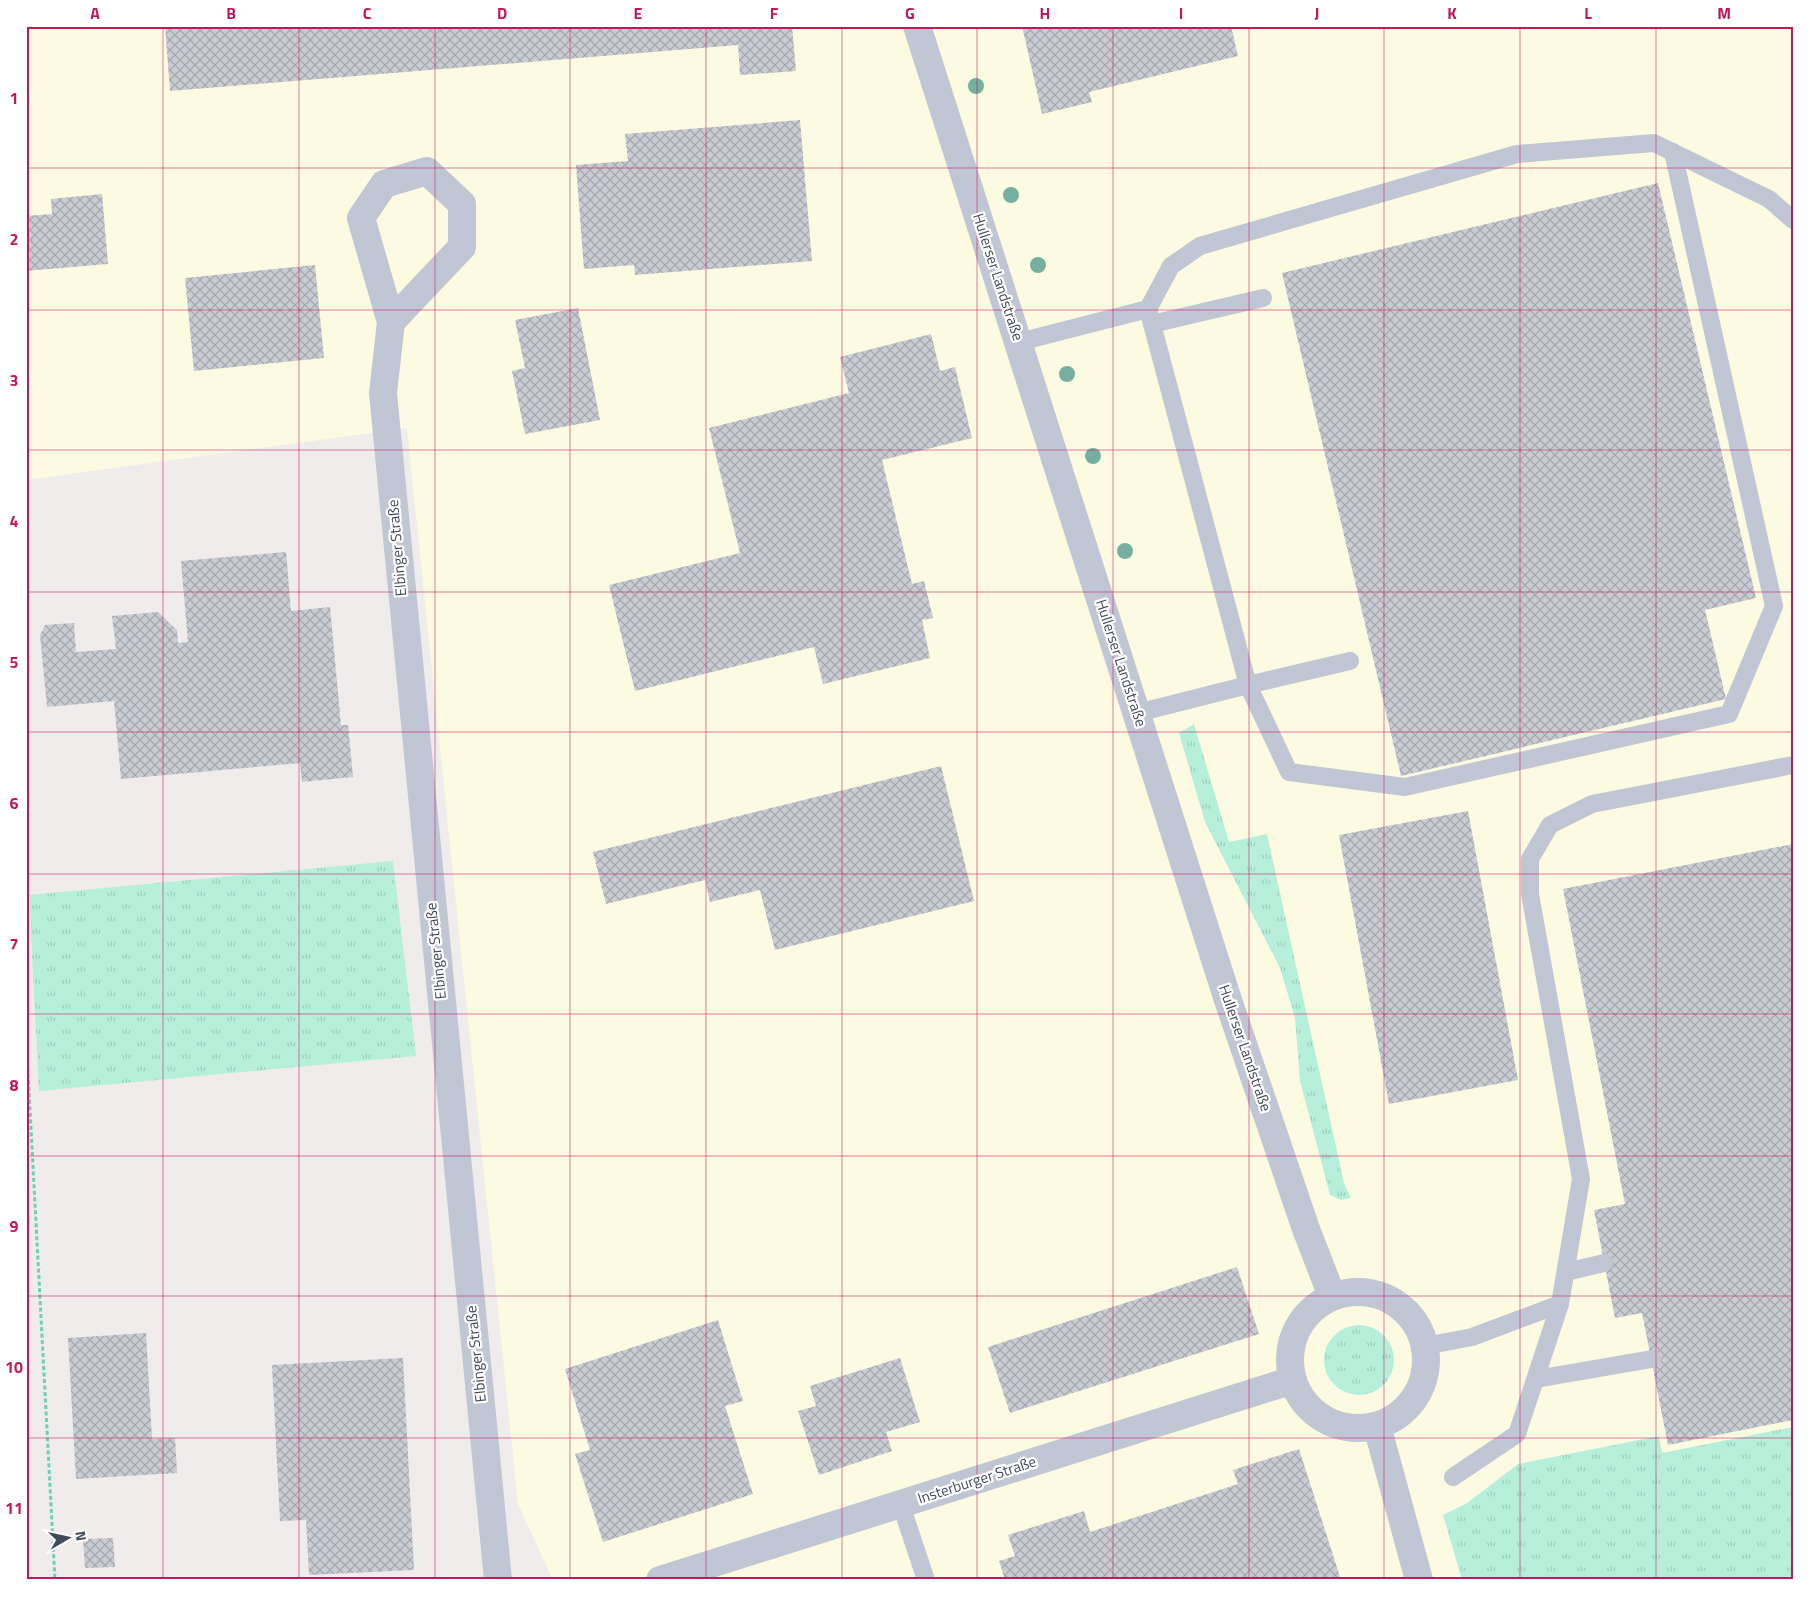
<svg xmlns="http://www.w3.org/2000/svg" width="1819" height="1606" font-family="'Titillium Web',sans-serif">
	<defs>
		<pattern id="grass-tufts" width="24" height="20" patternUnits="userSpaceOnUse" patternTransform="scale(1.25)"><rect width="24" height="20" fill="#b6f0db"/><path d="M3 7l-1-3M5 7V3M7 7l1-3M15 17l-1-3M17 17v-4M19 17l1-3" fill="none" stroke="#9ecfbe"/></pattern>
		<pattern id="building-cross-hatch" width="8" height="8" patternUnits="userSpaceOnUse" patternTransform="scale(1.25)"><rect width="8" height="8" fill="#caccd4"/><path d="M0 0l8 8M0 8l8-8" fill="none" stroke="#a6a8af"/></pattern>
	</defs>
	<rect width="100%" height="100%" fill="#efeceb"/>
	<!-- commercial -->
	<polygon fill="#fcfbe2" points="26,26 1793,26 1793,1580 553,1580 518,1504 407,428 26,480"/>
	<!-- grass -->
	<g fill="url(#grass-tufts)">
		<polygon points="1194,724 1229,842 1267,834 1344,1183 1351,1198 1341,1200 1330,1195 1300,1081 1295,1018 1280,968 1205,822 1179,733"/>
		<polygon points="393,861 416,1056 39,1091 29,895"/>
		<circle cx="1359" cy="1360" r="35"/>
		<polygon points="1793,1427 1793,1580 1462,1580 1443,1515 1467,1503 1518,1464 1659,1436 1662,1453"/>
	</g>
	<!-- building -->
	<g fill="url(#building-cross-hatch)">
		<polygon points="165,26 792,26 796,71 740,75 738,45 170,91"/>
		<polygon points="1022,26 1231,26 1238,56 1089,92 1092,102 1042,114"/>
		<polygon points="800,120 812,261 635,275 634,265 584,269 576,165 628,161 625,134"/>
		<polygon points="1658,183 1756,598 1705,610 1726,699 1401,776 1282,273"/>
		<polygon points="102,194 108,264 26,271 26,216 52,214 51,199"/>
		<polygon points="315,265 324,358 194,371 185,278"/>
		<polygon points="578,308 600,420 525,434 512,371 525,368 515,320"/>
		<polygon points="931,334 940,371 955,367 972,438 882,460 912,584 924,581 933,618 922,620 930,658 823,684 814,647 635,691 609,585 740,553 709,428 849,393 840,357"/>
		<polygon points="286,552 291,611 330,607 341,725 348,725 353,777 302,782 300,763 121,779 114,701 47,707 40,635 45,625 74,623 76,652 116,649 112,616 158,612 177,630 178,643 188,642 181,561"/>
		<polygon points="941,766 974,901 775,950 760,890 710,902 705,880 606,904 593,852"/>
		<polygon points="1468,811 1518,1080 1389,1104 1339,835"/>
		<polygon points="1793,844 1793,1420 1668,1445 1642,1313 1615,1318 1594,1210 1625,1204 1563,889"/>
		<polygon points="1237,1267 1259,1334 1010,1413 988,1347"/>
		<polygon points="718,1320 743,1401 725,1406 753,1494 603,1542 575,1454 590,1450 565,1369"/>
		<polygon points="146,1333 152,1439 175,1438 177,1473 76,1479 68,1338"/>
		<polygon points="403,1358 414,1570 309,1575 306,1520 280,1521 272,1365"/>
		<polygon points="900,1358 920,1422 886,1432 892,1451 819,1475 798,1411 816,1406 810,1386"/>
		<polygon points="1299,1449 1341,1580 1005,1580 999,1561 1015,1556 1008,1535 1084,1511 1090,1532 1238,1484 1233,1470"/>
		<polygon points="113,1538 115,1567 85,1568 83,1539"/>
	</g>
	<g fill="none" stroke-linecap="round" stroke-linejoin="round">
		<!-- path -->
		<polyline stroke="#6dcfb7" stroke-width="3" stroke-dasharray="4 2.5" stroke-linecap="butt" points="26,1035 55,1580"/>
		<!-- service -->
		<g stroke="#c1c6d4" stroke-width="18">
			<polyline points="1148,309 1171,266 1200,246 1517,154 1654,143 1769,199 1793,220"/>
			<polyline points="1152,324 1263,298"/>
			<polyline points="1019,342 1148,309 1248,685 1137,713"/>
			<polyline points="1350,661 1248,685 1289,772 1405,787 1729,714 1774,606 1673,152"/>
			<polyline points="1566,1272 1604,1263"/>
			<polyline points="1425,1346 1472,1337 1560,1304"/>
			<polyline points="1536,1379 1652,1359"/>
			<polyline points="1453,1477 1517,1434 1560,1304 1581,1179 1530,894 1530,859 1550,825 1592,804 1793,765"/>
			<polyline points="901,1505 926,1580"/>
		</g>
		<!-- minor -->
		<g stroke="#c1c6d4" stroke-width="28">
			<polyline points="391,322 462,247 462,204 427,171 384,184 361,218 391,322 383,393 498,1580"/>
			<polyline points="660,1580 1293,1380"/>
		</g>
		<!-- tertiary -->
		<g stroke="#c1c6d4" stroke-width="28">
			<polyline points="917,26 1227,997 1306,1229 1332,1296"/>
			<circle cx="1358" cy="1360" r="68"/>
			<polyline points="1377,1426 1419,1580"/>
		</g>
	</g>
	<!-- trees -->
	<g fill="#75afa0">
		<circle cx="976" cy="86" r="8"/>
		<circle cx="1011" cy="195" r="8"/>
		<circle cx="1038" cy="265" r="8"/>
		<circle cx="1067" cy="374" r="8"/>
		<circle cx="1093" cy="456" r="8"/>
		<circle cx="1125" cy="551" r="8"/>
	</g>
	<!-- grid -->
	<path fill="none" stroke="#c2185b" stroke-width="1" stroke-opacity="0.55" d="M163 26V1580M299 26V1580M435 26V1580M570 26V1580M706 26V1580M842 26V1580M977 26V1580M1113 26V1580M1249 26V1580M1384 26V1580M1520 26V1580M1656 26V1580M26 168H1793M26 310H1793M26 450H1793M26 592H1793M26 732H1793M26 874H1793M26 1014H1793M26 1156H1793M26 1296H1793M26 1438H1793"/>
	<g text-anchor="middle" stroke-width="4.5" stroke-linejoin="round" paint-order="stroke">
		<!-- street labels -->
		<g font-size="15" fill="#434a5a" stroke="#fff">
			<text transform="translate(998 277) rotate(72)" y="5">Hullerser Landstraße</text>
			<text transform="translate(397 548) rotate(-95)" y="5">Elbinger Straße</text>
			<text transform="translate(1121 663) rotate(72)" y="5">Hullerser Landstraße</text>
			<text transform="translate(436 951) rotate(-96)" y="5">Elbinger Straße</text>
			<text transform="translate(1245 1048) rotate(71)" y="5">Hullerser Landstraße</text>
			<text transform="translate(476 1354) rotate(-96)" y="5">Elbinger Straße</text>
			<text transform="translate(977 1480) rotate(-18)" y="5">Insterburger Straße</text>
		</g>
	</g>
	<!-- border -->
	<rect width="1819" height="1606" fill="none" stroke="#ffffff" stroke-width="55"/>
	<!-- north arrow -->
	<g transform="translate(68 1538) rotate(81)" stroke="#ffffff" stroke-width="4" paint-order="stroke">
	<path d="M0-4L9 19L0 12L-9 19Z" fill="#434a5a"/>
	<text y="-8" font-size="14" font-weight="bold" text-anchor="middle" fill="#434a5a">N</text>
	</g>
	<rect x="28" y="28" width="1764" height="1550" fill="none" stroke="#c2185b" stroke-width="2"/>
	<g font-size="16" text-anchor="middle" font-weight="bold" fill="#c2185b">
		<text x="95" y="19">A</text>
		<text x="231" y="19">B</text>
		<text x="367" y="19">C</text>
		<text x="502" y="19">D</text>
		<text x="638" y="19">E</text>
		<text x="774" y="19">F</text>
		<text x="910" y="19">G</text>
		<text x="1045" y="19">H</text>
		<text x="1181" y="19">I</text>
		<text x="1317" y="19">J</text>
		<text x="1452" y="19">K</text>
		<text x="1588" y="19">L</text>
		<text x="1724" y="19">M</text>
		<text x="14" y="104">1</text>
		<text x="14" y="245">2</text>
		<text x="14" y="386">3</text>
		<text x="14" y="527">4</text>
		<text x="14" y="668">5</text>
		<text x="14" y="809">6</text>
		<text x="14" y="950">7</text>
		<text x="14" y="1091">8</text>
		<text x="14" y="1232">9</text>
		<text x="14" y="1373">10</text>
		<text x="14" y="1514">11</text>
	</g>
</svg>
